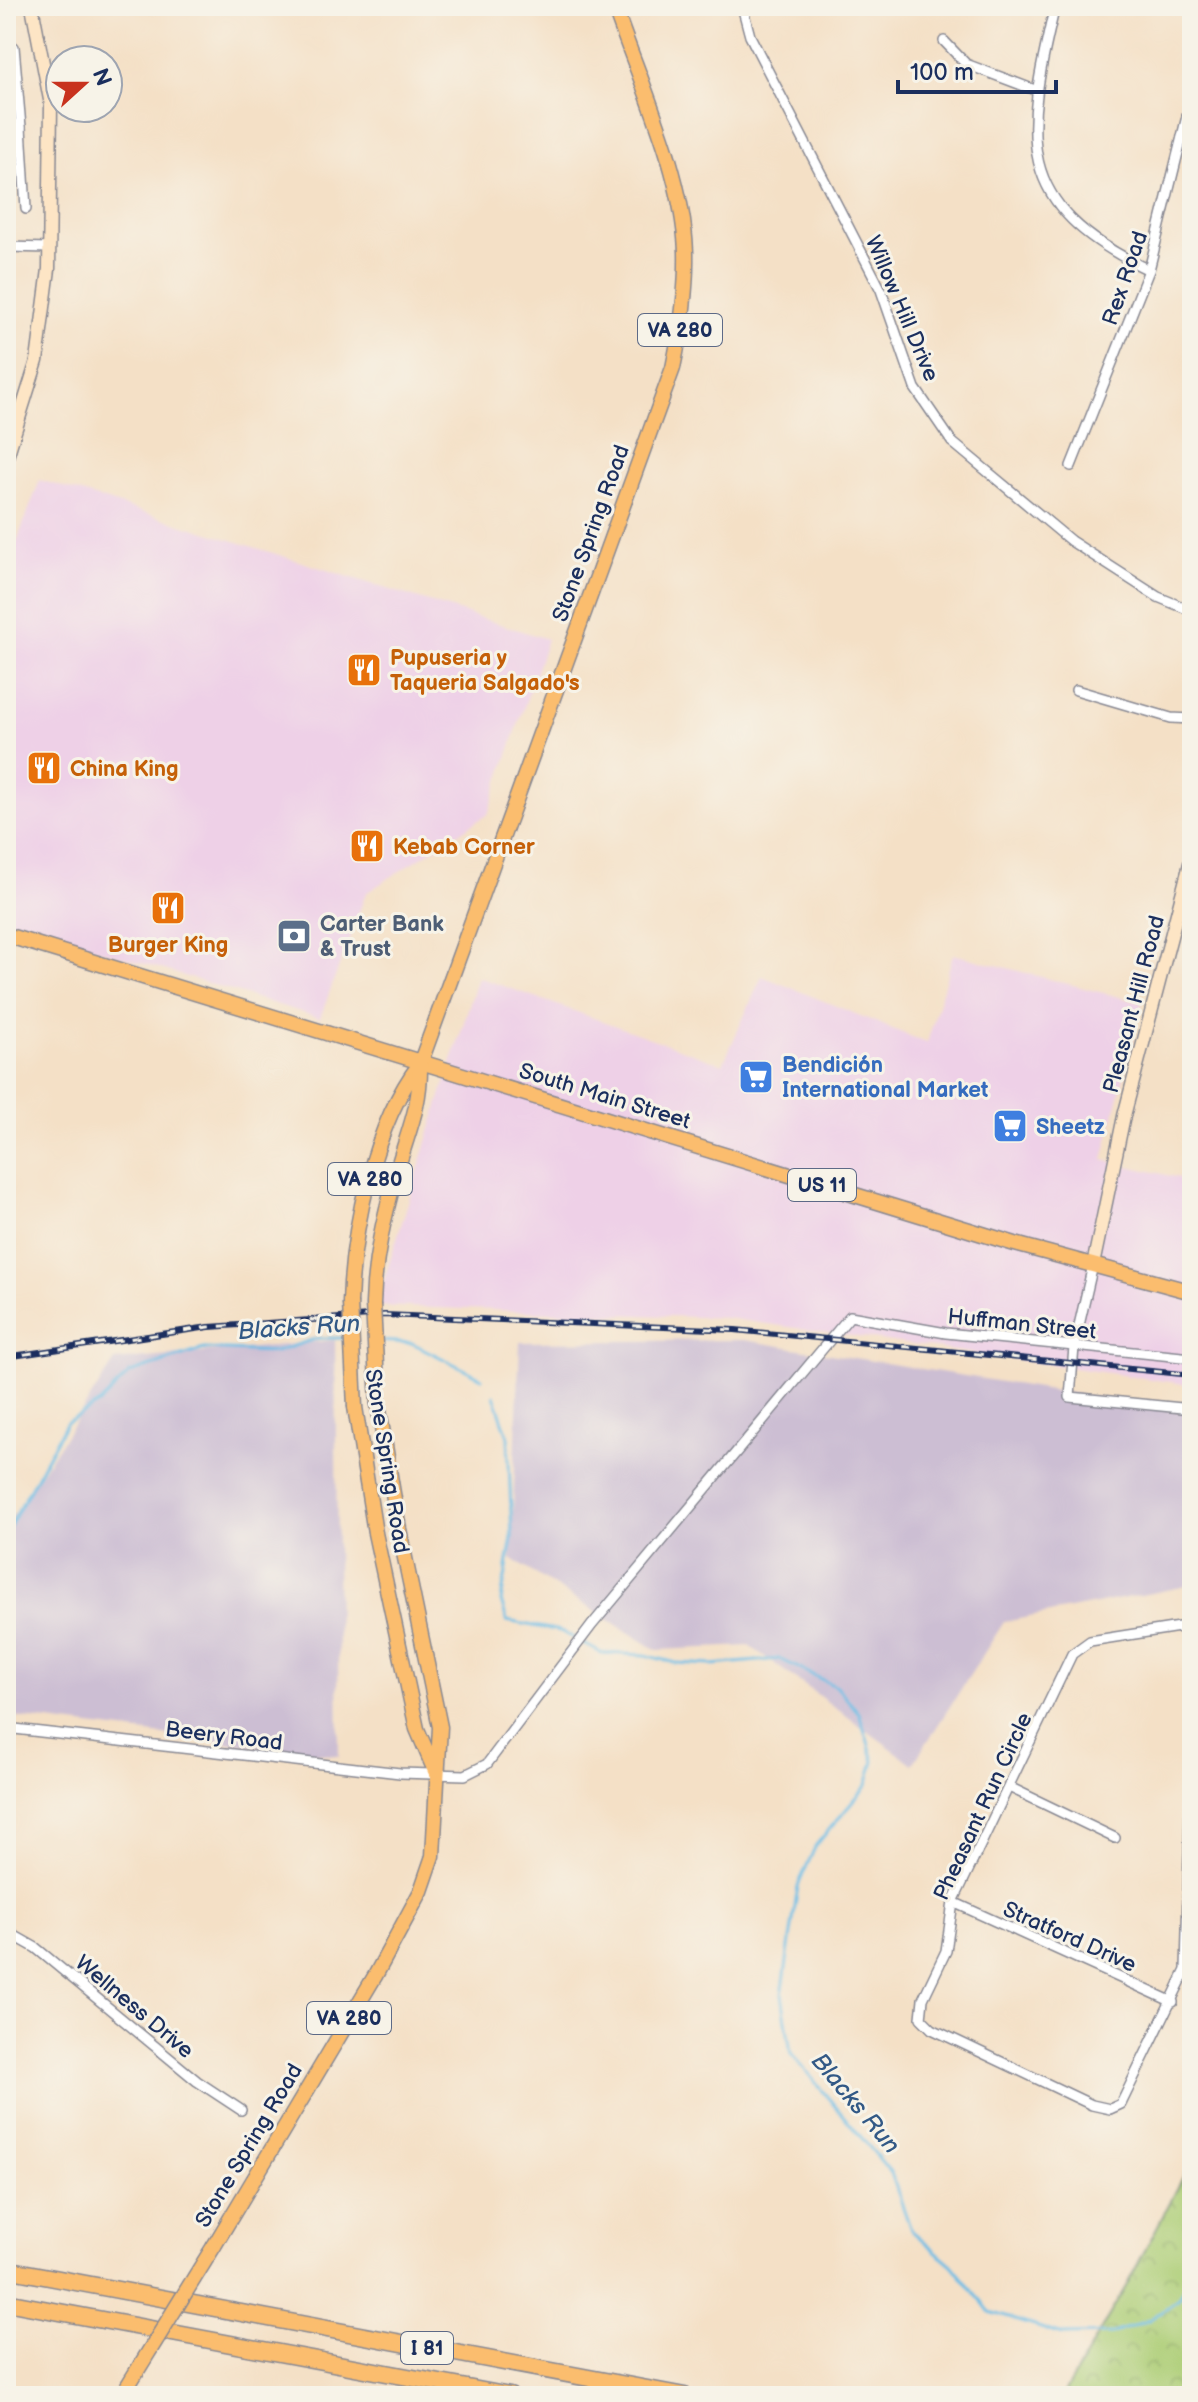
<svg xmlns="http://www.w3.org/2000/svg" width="1198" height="2402" font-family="'Balsamiq Sans',sans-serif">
	<defs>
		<pattern id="park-crowns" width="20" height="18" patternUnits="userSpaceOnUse" patternTransform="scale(2)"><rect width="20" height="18" fill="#accd75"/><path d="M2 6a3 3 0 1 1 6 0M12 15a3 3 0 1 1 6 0" fill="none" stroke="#93b068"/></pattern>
	</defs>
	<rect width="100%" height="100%" fill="#f7f3e8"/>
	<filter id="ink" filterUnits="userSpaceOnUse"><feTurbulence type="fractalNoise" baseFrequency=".0125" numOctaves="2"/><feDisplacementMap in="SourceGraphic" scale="16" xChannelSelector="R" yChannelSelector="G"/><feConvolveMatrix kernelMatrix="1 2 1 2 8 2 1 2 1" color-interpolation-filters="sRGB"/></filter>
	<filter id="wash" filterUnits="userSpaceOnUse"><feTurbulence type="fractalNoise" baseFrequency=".006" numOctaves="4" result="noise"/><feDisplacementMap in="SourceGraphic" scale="32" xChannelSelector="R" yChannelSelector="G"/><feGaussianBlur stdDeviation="1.8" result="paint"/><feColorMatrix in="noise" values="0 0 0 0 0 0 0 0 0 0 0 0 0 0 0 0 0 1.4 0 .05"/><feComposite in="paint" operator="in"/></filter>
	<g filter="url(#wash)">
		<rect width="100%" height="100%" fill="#f4e0c6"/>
		<!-- built -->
		<g fill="#eed0e7">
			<polygon points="40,480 547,639 488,814 366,893 320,1018 6,921 6,556 11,557"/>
			<polygon points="953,954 1142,1003 1103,1160 1192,1181 1192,1385 726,1318 376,1306 478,977 723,1064 762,976 927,1043"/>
		</g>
		<!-- industrial -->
		<g fill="#ccbed3">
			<polygon points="335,1340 339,1756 6,1716 6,1526 115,1361"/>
			<polygon points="744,1340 1192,1413 1192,1585 1004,1622 913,1764 750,1646 657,1650 511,1559 520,1342"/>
		</g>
		<!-- park -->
		<polygon fill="url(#park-crowns)" stroke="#647e6a" stroke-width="2" points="1192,2160 1192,2396 1062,2396 1128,2283"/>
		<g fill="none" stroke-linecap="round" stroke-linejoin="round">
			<!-- stream -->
			<g stroke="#69bce5" stroke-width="3">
				<polyline points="378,1341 412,1343 482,1378"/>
				<polyline points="494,1395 508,1436 512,1538 501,1601 507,1621 560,1631 601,1653 645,1655 676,1663 712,1665 780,1659 837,1687 859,1713 874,1761 867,1785 816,1845 798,1886 782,1995 791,2053 891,2173 911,2230 952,2265 990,2312 1063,2335 1111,2334 1149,2320 1179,2299 1192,2275"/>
				<polyline points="6,1533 66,1423 100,1403 130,1373 204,1349 275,1352 318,1338 347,1338"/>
			</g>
		</g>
	</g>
	<g filter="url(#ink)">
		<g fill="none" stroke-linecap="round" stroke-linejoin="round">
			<!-- street casing -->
			<g stroke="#888892" stroke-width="12">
				<g id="street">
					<polyline points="742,6 750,36 881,290 915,388 952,442 1071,541 1158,597 1192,611"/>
					<path d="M1055 6C1024 136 1011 205 1149 270"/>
					<polyline points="944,41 966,64 1035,90"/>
					<polyline points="21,127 26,209"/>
					<polyline points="6,129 21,127 14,47"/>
					<polyline points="6,247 50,248"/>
					<polyline points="1071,466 1149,270 1192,96"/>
					<polyline points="1076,690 1171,718 1192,719"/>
					<polyline points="1093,1265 1074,1347 1070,1397 1192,1409"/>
					<polyline points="1192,1625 1090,1641 1072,1654 953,1902 946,1951 923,1999 921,2018 932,2029 1092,2105 1110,2109 1121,2104 1186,1970 1192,1734"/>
					<polyline points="6,1728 400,1773 465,1775 487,1764 592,1625 850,1316 946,1333 1192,1358"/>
					<polyline points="1009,1787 1115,1838"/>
					<polyline points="953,1902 1173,2002"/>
					<polyline points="6,1931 36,1948 197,2081 241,2110"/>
				</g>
			</g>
			<!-- secondary casing -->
			<g stroke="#888892" stroke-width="15">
				<g id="secondary">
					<polyline points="6,460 37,361 49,269 51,105 32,6"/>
					<polyline points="1093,1265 1124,1116 1192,856"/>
				</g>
			</g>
			<!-- primary casing -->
			<g stroke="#888892" stroke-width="17">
				<g id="primary">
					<polyline points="6,935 1015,1244 1192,1292"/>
					<path d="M350 1303C352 1230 374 1123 420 1064L673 368C681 330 687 292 686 252 683 172 640 82 614 6"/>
					<path d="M373 1304C374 1259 384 1217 396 1174 407 1133 421 1108 420 1064"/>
					<polyline points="355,1407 375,1533 417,1729 435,1771"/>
					<polyline points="214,2246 375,1976 421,1891 433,1856 440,1727 399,1529 378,1404"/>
				</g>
			</g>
			<!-- highway casing -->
			<g stroke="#888892" stroke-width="19">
				<g id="highway">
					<polyline points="6,2269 685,2396"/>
					<polyline points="6,2302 510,2396"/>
				</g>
			</g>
			<!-- street -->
			<use href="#street" stroke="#fff" stroke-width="9"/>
			<!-- secondary -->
			<use href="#secondary" stroke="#fde5c5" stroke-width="12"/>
			<!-- primary -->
			<use href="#primary" stroke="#fbbd6e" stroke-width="14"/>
			<!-- highway -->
			<use href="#highway" stroke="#fbbd6e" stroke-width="16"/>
			<!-- rail casing -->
			<g stroke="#1b2f5e" stroke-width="6">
				<polyline id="rail" points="6,1357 209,1327 385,1315 735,1330 1192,1375"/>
			</g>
			<!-- rail -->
			<use href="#rail" stroke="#f7f3e8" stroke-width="3" stroke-dasharray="9" stroke-linecap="butt"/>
			<!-- primary-bridge casing -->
			<g stroke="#888892" stroke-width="17" stroke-linecap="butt">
				<g id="primary-bridge">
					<polyline points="350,1303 355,1407"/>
					<polyline points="373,1304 378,1404"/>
					<polyline points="127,2387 214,2246"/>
				</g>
			</g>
			<!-- primary-bridge -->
			<use href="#primary-bridge" stroke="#fbbd6e" stroke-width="14"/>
		</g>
	</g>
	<!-- icons -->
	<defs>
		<g id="restaurant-square" transform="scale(1.8)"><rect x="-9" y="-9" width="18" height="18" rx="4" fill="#e8710a" stroke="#f7f3e8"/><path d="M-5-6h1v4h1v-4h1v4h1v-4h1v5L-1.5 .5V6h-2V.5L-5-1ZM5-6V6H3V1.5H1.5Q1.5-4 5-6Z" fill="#fff"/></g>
		<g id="bank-square" transform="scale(1.8)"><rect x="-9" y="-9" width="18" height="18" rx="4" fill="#5c6f8a" stroke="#f7f3e8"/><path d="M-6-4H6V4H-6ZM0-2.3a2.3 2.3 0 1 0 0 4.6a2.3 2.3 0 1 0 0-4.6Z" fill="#fff"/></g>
		<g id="supermarket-square" transform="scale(1.8)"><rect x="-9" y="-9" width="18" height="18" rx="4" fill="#3f7fe0" stroke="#f7f3e8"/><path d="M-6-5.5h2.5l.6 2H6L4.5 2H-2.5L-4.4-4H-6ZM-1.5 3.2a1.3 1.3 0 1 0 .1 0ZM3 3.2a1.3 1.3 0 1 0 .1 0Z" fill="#fff"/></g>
	</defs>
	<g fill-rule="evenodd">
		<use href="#restaurant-square" x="364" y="670"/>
		<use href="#restaurant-square" x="44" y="768"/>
		<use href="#restaurant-square" x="367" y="846"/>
		<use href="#restaurant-square" x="168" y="908"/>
		<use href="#bank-square" x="294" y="936"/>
		<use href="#supermarket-square" x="756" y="1077"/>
		<use href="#supermarket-square" x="1010" y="1126"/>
	</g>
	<g text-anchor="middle" stroke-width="6" stroke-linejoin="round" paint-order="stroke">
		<!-- shield labels -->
		<g fill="#f7f3e8" stroke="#5d6a87" stroke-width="2">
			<rect x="638" y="314" width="84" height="32" rx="6"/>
			<rect x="328" y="1163" width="84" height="32" rx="6"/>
			<rect x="788" y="1169" width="68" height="32" rx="6"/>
			<rect x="307" y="2002" width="84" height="32" rx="6"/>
			<rect x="401" y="2332" width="52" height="32" rx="6"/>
		</g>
		<g font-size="20" font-weight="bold" fill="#1b2f5e">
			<text x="680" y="337">VA 280</text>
			<text x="370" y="1186">VA 280</text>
			<text x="822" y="1192">US 11</text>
			<text x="349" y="2025">VA 280</text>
			<text x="427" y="2355">I 81</text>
		</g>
		<!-- street labels -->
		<g font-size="22" fill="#1b2f5e" stroke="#f7f3e8">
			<text transform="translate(1124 278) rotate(-71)" y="8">Rex Road</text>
			<text transform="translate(903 308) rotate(67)" y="8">Willow Hill Drive</text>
			<text transform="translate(590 533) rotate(-70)" y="8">Stone Spring Road</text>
			<text transform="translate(1133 1004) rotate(-75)" y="8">Pleasant Hill Road</text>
			<text transform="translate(605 1095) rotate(17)" y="8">South Main Street</text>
			<text transform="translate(1022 1323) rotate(6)" y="8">Huffman Street</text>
			<text transform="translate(388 1461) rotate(81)" y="8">Stone Spring Road</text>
			<text transform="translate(224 1735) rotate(7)" y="8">Beery Road</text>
			<text transform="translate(982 1806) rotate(-65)" y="8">Pheasant Run Circle</text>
			<text transform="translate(1070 1936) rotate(24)" y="8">Stratford Drive</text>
			<text transform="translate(135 2006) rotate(40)" y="8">Wellness Drive</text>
			<text transform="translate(248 2145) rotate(-59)" y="8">Stone Spring Road</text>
		</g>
		<!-- food labels -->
		<g font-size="22" font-weight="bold" fill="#c56008" stroke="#f7f3e8" text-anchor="start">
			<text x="390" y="665">Pupuseria y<tspan x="390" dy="25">Taqueria Salgado's</tspan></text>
			<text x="70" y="776">China King</text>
			<text x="393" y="854">Kebab Corner</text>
			<text x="168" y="952" text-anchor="middle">Burger King</text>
		</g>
		<!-- service labels -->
		<g font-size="22" font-weight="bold" fill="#4e5e75" stroke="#f7f3e8" text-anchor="start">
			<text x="320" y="931">Carter Bank<tspan x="320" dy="25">&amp; Trust</tspan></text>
		</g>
		<!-- shop labels -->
		<g font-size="22" font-weight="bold" fill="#366cbe" stroke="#f7f3e8" text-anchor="start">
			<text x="782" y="1072">Bendición<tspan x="782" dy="25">International Market</tspan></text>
			<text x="1036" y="1134">Sheetz</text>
		</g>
		<!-- water labels -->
		<g font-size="24" font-style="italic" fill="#325986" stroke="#f7f3e8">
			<text transform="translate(299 1327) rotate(-4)" y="8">Blacks Run</text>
			<text transform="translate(856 2103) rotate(50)" y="8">Blacks Run</text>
		</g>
	</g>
	<!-- margin -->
	<rect width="1198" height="2402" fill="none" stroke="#f7f3e8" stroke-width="32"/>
	<!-- north arrow -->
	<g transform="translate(84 84) rotate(69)"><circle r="38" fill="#f7f3e8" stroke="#9fa5b1" stroke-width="2"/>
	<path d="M0-6L14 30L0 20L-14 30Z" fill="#c8321e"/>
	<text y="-12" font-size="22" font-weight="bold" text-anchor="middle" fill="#1b2f5e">N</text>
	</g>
	<!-- scale -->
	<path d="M898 80v12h158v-12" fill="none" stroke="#1b2f5e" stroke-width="4"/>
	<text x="910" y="80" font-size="24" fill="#1b2f5e" stroke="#f7f3e8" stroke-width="6" paint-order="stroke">100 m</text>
</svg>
